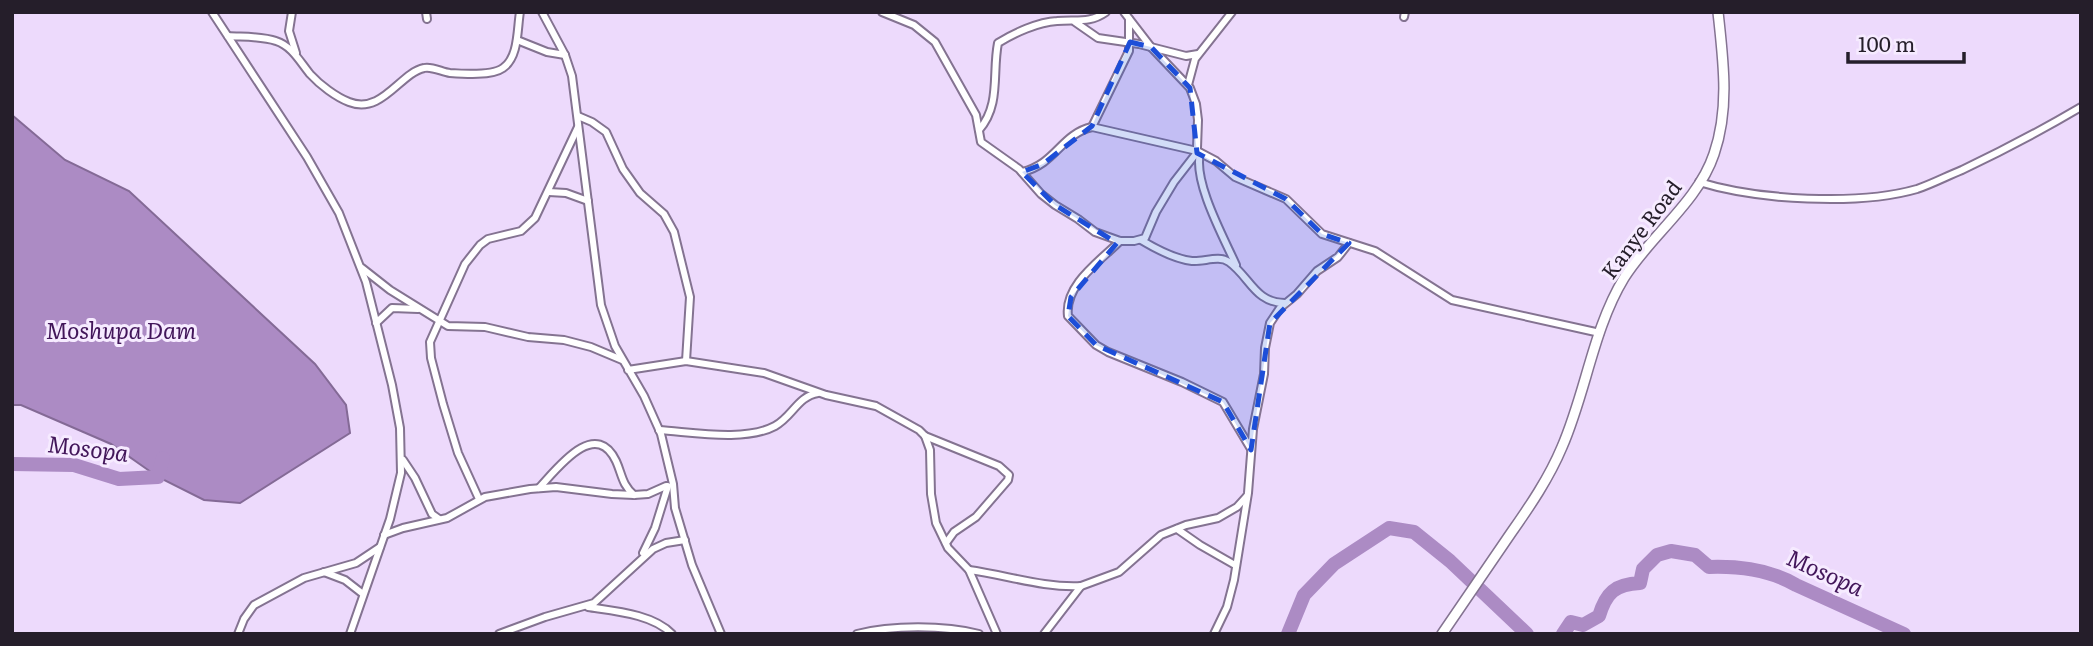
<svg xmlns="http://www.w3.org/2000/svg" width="2093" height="646" font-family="Literata,serif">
	<rect width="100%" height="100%" fill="#eddafc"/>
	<!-- water -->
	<polygon fill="#ac8bc4" stroke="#846a96" stroke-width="2" points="12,115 65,160 129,191 315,364 346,405 350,433 240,503 204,500 158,477 111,444 21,405 12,405"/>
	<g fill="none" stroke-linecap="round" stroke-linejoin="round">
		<!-- river -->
		<g stroke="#ac8bc4" stroke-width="14">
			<polyline points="12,464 74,465 119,479 158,477 163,458"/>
			<polyline points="1288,634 1304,595 1334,564 1389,528 1414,532 1450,561 1527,634"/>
			<path d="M1563 634 1571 622 1583 625 1599 616C1606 593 1615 584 1640 583L1643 569 1657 555 1671 551 1695 555 1709 567C1739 566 1769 569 1796 585L1904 634"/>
		</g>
		<!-- street casing -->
		<g stroke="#847391" stroke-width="10">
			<g id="street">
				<polyline points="212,12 307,157 339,213 366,282 392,385 400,428 401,473 390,519 350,634"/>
				<polyline points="292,12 289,31 296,53"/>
				<polyline points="426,12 427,19"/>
				<polyline points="542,12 565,55 572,76 601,305 615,346 644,396 661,434 673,484 675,508 692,565 721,634"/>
				<polyline points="882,12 914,25 935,42 976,115 981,142 1019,169 1041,194 1055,205 1078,219 1095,232 1120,241 1134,241 1145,238 1156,212 1174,182 1195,155 1197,148 1198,120 1196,104 1190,88 1151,47 1124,12"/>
				<polyline points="1404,17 1405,12"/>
				<polyline points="1075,22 1098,38 1139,44 1186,56 1198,54"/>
				<path d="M228 36C243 37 262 36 276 41 292 46 300 62 310 74 320 85 336 97 349 102 382 115 400 73 424 68 432 66 442 72 450 73 464 74 492 76 503 68 519 57 517 29 520 12"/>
				<polyline points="517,40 547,52 565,55"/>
				<polyline points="1188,85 1195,59 1232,12"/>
				<polyline points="578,116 592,122 606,132 623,169 640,193 664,214 674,232 690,297 686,361"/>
				<polyline points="1092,127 1129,51 1129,19"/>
				<path d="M979 130C1001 105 992 73 998 43 1014 33 1038 22 1057 21 1076 19 1089 24 1106 12"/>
				<path d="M1200 153C1193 182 1224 238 1236 265"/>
				<path d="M1022 172C1056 164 1061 134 1092 127L1197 151 1216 161 1235 177 1286 199 1322 234 1375 251 1452 300 1600 333"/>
				<path d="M1699 182C1757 200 1858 206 1917 189 1932 184 1947 176 1962 170 2002 151 2042 130 2081 107"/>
				<polyline points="549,192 566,193 588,201"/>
				<path d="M1141 240C1156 249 1174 259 1192 261 1204 262 1219 255 1229 262 1250 277 1255 303 1285 303"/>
				<path d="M1120 241C1100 261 1064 285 1068 316L1096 345 1108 352 1182 382 1223 402 1251 449"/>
				<polyline points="362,268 390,290 448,326 485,327 528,337 564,340 591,347 622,360"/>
				<polyline points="376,323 392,308 418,309"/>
				<polyline points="628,370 686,361 764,373 826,395 876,406 919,430 925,436 930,450 931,494 936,523 948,548 969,570 997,634"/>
				<path d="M659 430C692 432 745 442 775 426 792 417 798 396 818 393"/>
				<polyline points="925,436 999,466 1009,475 1008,480 976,517 954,532 946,543"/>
				<polyline points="403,460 415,478 432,514 439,519"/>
				<path d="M539 488C556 470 595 417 616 461 622 474 622 485 634 495"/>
				<polyline points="479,499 458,453 443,404 431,358 430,342 465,264 480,245 488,239 521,231 535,218 578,127"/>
				<polyline points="1177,529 1200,545 1235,565"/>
				<polyline points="384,535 403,528 447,518 485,497 530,489 556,487 612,494 634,495 648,494 666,486"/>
				<polyline points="643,553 655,528 668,486"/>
				<path d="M969 570C1006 575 1044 588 1081 586"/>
				<polyline points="324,572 345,580 363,594"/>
				<path d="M588 607C614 611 653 614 672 634"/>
				<polyline points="238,634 244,619 254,605 304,578 356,563 380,547"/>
				<polyline points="499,634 545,617 594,603 653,549 666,543 685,540"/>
				<path d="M857 634C891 625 945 625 979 634"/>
				<polyline points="1044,634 1081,586 1119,572 1161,535 1186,525 1218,518 1237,507 1247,496"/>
				<polyline points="1214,634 1227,607 1234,580 1248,493 1253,429 1264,374 1265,348 1270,323 1280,308 1297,294 1317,271 1338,257 1349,243"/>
			</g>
		</g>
		<!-- secondary casing -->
		<g stroke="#847391" stroke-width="12">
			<path id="secondary" d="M1442 634C1465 600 1488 567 1511 533 1530 506 1549 478 1562 447 1586 392 1593 329 1624 278 1650 236 1698 202 1714 154 1730 108 1723 59 1718 12"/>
		</g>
		<!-- street -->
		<use href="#street" stroke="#fff" stroke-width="6"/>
		<!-- secondary -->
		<use href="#secondary" stroke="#fff" stroke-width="9"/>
	</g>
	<!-- marked area -->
	<path fill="#1d4ed8" fill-opacity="0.2" stroke="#1d4ed8" stroke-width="5" stroke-dasharray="14 9" stroke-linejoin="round" d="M1130 42 1151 47 1190 88 1197 153 1286 199 1322 234 1349 243 1270 323 1251 450 1223 402 1096 345 1068 316 1071 297 1117 243 1055 205 1022 172 1043 164 1092 126Z"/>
	<g text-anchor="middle" stroke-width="6" stroke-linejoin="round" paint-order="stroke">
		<!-- street labels -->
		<g font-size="21" fill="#251e2a" stroke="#f6ebff">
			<text transform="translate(1642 230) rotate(-53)" y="7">Kanye Road</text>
		</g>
		<!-- water labels -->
		<g font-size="23" font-style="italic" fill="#42165a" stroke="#f6ebff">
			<text x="121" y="339">Moshupa Dam</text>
			<text transform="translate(88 449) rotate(7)" y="8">Mosopa</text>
			<text transform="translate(1825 573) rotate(24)" y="8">Mosopa</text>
		</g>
	</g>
	<!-- border -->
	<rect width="2093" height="646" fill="none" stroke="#251e2a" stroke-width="28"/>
	<!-- scale -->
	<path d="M1848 52v10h116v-10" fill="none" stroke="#251e2a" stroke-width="3.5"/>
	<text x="1858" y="52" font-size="21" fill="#251e2a" stroke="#f6ebff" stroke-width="5" paint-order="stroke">100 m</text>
</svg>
